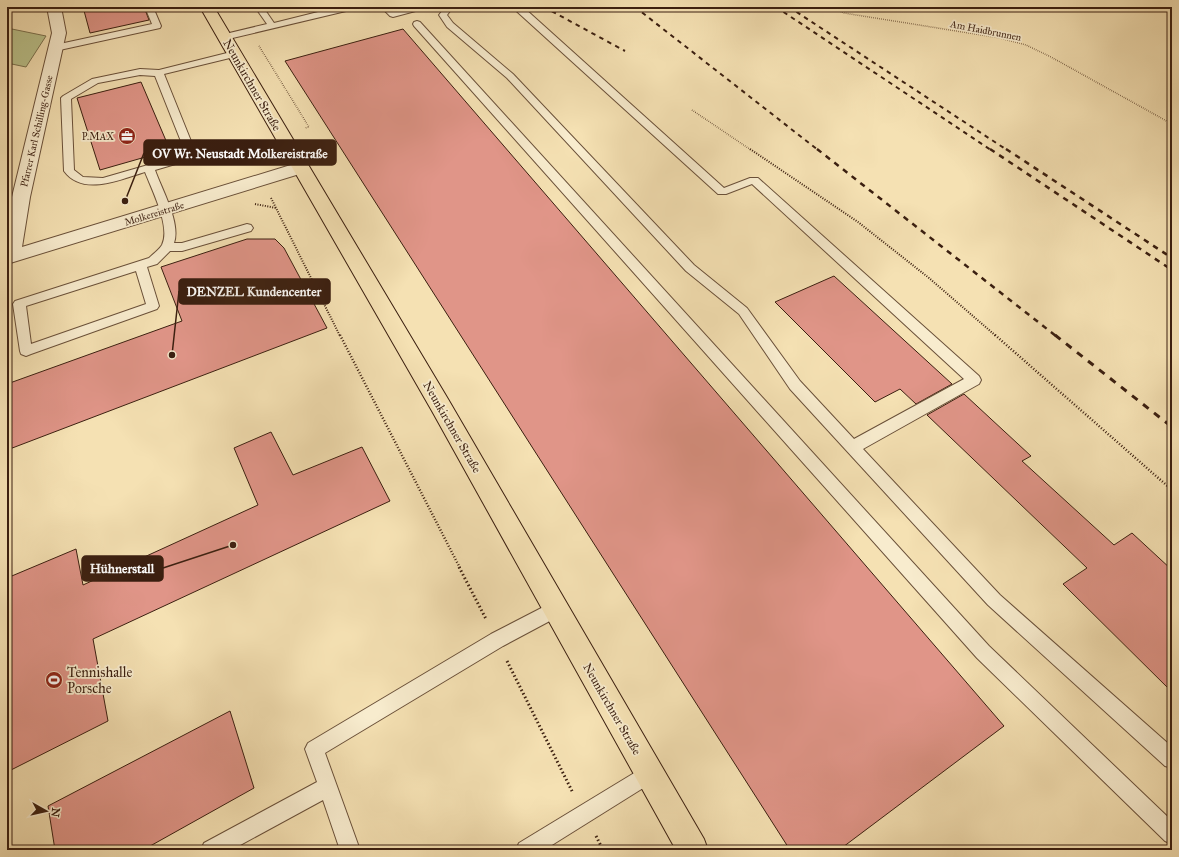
<svg xmlns="http://www.w3.org/2000/svg" width="1179" height="857" font-family="'IM FELL Great Primer',serif">
	<rect width="100%" height="100%" fill="#f5e1b3"/>
	<filter id="stains"><feTurbulence type="fractalNoise" baseFrequency=".005" numOctaves="4"/><feColorMatrix values="0 0 0 0 .2 0 0 0 0 .09 0 0 0 0 .02 0 0 0 .5 -.17"/></filter>
	<radialGradient id="worn" r=".72"><stop offset=".6" stop-color="#630" stop-opacity="0"/><stop offset="1" stop-color="#630" stop-opacity=".3"/></radialGradient>
	<!-- green -->
	<polygon fill="#bbc38c" stroke="#7b714e" points="7,28 46,36 26,67 7,63"/>
	<!-- building -->
	<g fill="#e09588" stroke="#3b1f10">
		<polygon points="83,7 144,7 149,20 90,33"/>
		<polygon points="403,29 1004,726 839,850 790,850 285,61"/>
		<polygon points="141,82 170,150 100,170 77,98"/>
		<polygon points="247,239 275,239 284,248 327,328 7,450 7,384 182,321 161,267"/>
		<polygon points="834,276 952,384 916,404 900,389 875,402 775,302"/>
		<polygon points="964,394 1031,456 1022,461 1114,545 1132,533 1172,570 1172,692 1063,584 1087,568 927,415"/>
		<polygon points="271,432 293,475 362,447 390,501 93,639 108,721 7,772 7,578 76,549 83,585 258,505 234,448"/>
		<polygon points="230,711 254,788 143,850 55,850 48,806"/>
	</g>
	<g fill="none" stroke-linecap="round" stroke-linejoin="round">
		<!-- lane casing -->
		<g stroke="#6a5039" stroke-width="2">
			<g id="lane">
				<polygon points="145,7 153,7 161,26 160,28 55,51 51,48 55,45 152,24"/>
				<polygon points="255,7 263,7 274,23 338,7 346,7 347,9 346,11 224,40 221,39 220,37 221,35 267,24"/>
				<polygon points="381,7 390,7 395,11 410,7 424,7 423,9 393,17 390,16"/>
				<polygon points="445,7 453,7 447,15 453,23 513,74 694,265 747,308 800,381 854,439 964,379 752,184 726,194 718,194 512,7 523,7 724,188 750,178 758,178 979,376 981,380 979,384 863,449 1000,595 1172,747 1172,768 1165,766 988,605 790,389 739,314 686,271 507,78 447,27 439,15"/>
				<polygon points="417,21 420,22 989,646 1172,821 1172,844 1165,841 977,658 414,26 413,24 414,22"/>
				<path d="M235 51 238 52 239 54 238 56 164 74 197 156 196 158 155 170C162 190 181 223 174 243H182L247 224 251 225 253 228 251 231 182 251H170L157 264 147 267 159 306 157 309 31 354 26 356 21 354 20 351 13 304 15 301 149 258C153 254 159 250 162 245 171 227 152 190 145 172 121 179 83 197 64 171L61 98 63 96 92 79 140 69 159 70ZM140 75 155 76 186 154 103 178 83 177 74 170 71 99 98 83ZM136 271 146 304 31 344 26 306Z"/>
				<polygon points="555,601 561,603 563,609 561,615 503,646 325,753 360,850 340,850 323,800 231,850 201,850 204,843 317,782 305,749 308,743 491,634"/>
				<polygon points="649,764 656,766 658,773 656,780 544,850 516,850 519,843"/>
			</g>
		</g>
		<!-- street casing -->
		<g stroke="#6a5039" stroke-width="2">
			<polygon id="street" points="47,7 61,7 66,33 30,197 22,247 294,164 300,163 306,164 308,168 306,172 7,264 7,230 12,197 52,33"/>
		</g>
		<!-- primary casing -->
		<g stroke="#3b1f10" stroke-width="2">
			<polygon id="primary" points="200,7 214,7 448,399 704,839 708,850 676,850 432,411"/>
		</g>
		<!-- path-far3 -->
		<g stroke="#3b1f10" stroke-width="1.5" stroke-dasharray="0.5 1.5" stroke-linecap="butt">
			<polyline points="829,7 844,13 1000,38 1026,45 1051,57 1172,124"/>
			<polyline points="259,46 309,127 305,128"/>
			<polyline points="692,110 751,150"/>
			<polyline points="255,150 252,143 259,141"/>
		</g>
		<!-- path-far2 -->
		<g stroke="#3b1f10" stroke-width="2" stroke-dasharray="1 1.5" stroke-linecap="butt">
			<polyline points="750,149 858,222 929,278 996,336"/>
			<polyline points="253,160 256,152 255,149"/>
			<polyline points="271,198 340,336"/>
			<polyline points="255,204 276,208"/>
		</g>
		<!-- path-far1 -->
		<g stroke="#3b1f10" stroke-width="2.5" stroke-dasharray="1 2" stroke-linecap="butt">
			<polyline points="340,335 460,568"/>
			<polyline points="995,335 1172,490"/>
		</g>
		<!-- path -->
		<g stroke="#3b1f10" stroke-width="3" stroke-dasharray="1.5 2.5" stroke-linecap="butt">
			<polyline points="459,567 486,619"/>
			<polyline points="507,661 573,793"/>
			<polyline points="596,836 603,850"/>
		</g>
		<!-- lane -->
		<use href="#lane" fill="#f8ecce" fill-rule="evenodd"/>
		<!-- street -->
		<use href="#street" fill="#f8ecce" fill-rule="evenodd"/>
		<!-- primary -->
		<use href="#primary" fill="#f5e1b3" fill-rule="evenodd"/>
		<!-- rail-far2 -->
		<g stroke="#3b1f10" stroke-width="2" stroke-dasharray="4.5 4.5" stroke-linecap="butt">
			<polyline points="544,7 625,51"/>
			<polyline points="635,7 818,150"/>
			<polyline points="776,7 991,150"/>
			<polyline points="789,7 1007,150"/>
		</g>
		<!-- rail-far1 -->
		<g stroke="#3b1f10" stroke-width="2.5" stroke-dasharray="5.5 5.5" stroke-linecap="butt">
			<polyline points="817,149 1056,336"/>
			<polyline points="990,149 1172,270"/>
			<polyline points="1006,149 1172,258"/>
		</g>
		<!-- rail -->
		<polyline stroke="#3b1f10" stroke-width="3" stroke-dasharray="7 7" stroke-linecap="butt" points="1055,335 1172,427"/>
	</g>
	<!-- icons -->
	<defs>
		<g id="office-disc" transform="scale(0.9)"><circle r="9.5" fill="#8f2418" stroke="#f8ecce"/><path d="M-6-3h4V-5.5h4V-3h4V5H-6ZM-1-4.5V-3h2v-1.5ZM-6 0V1H6V0Z" fill="#fff"/></g>
		<g id="stadium-disc" transform="scale(0.9)"><circle r="9.5" fill="#8f2418" stroke="#f8ecce"/><path d="M0-5a6.5 5 0 1 0 0 10a6.5 5 0 1 0 0-10ZM-3.5-1.8h7v3.6h-7Z" fill="#fff"/></g>
	</defs>
	<g fill-rule="evenodd">
		<use href="#office-disc" x="127" y="136"/>
		<use href="#stadium-disc" x="54" y="680"/>
	</g>
	<g text-anchor="middle" stroke-width="3.5" stroke-linejoin="round" paint-order="stroke">
		<!-- far-street labels -->
		<g font-size="10" fill="#3b1f10" stroke="#f8ecce">
			<text transform="translate(986 30) rotate(11)" y="4">Am Haidbrunnen</text>
			<text transform="translate(36 131) rotate(-77)" y="4">Pfarrer Karl Schilling-Gasse</text>
			<text transform="translate(154 213) rotate(-17)" y="4">Molkereistraße</text>
		</g>
		<!-- far-poi labels -->
		<g font-size="10" fill="#3b1f10" stroke="#f8ecce" text-anchor="end">
			<text x="114" y="140">P.MAX</text>
		</g>
		<!-- street labels -->
		<g font-size="12" fill="#3b1f10" stroke="#f8ecce">
			<text transform="translate(252 85) rotate(60)" y="4">Neunkirchner Straße</text>
			<text transform="translate(452 427) rotate(60)" y="4">Neunkirchner Straße</text>
			<text transform="translate(612 709) rotate(60)" y="4">Neunkirchner Straße</text>
		</g>
		<!-- near-poi labels -->
		<g font-size="14" fill="#3b1f10" stroke="#f8ecce" text-anchor="start">
			<text x="67" y="677">Tennishalle<tspan x="67" dy="16">Porsche</tspan></text>
		</g>
	</g>
	<!-- callouts -->
	<path fill="none" stroke="#3b1f10" stroke-width="1.5" d="M125 201L144 153M172 355L179 291M233 545L163 568"/>
	<g fill="#3b1f10" stroke="#f8ecce" stroke-width="1.5">
		<circle cx="125" cy="201" r="4"/>
		<circle cx="172" cy="355" r="4"/>
		<circle cx="233" cy="545" r="4"/>
	</g>
	<g fill="#3b1f10" stroke="#3b1f10" stroke-width="1.5">
		<rect x="144" y="140" width="192" height="25" rx="4"/>
		<rect x="179" y="279" width="151" height="25" rx="4"/>
		<rect x="82" y="556" width="81" height="25" rx="4"/>
	</g>
	<g font-size="13" text-anchor="middle" font-weight="bold" fill="#fff">
		<text x="240" y="158">OV Wr. Neustadt Molkereistraße</text>
		<text x="254" y="296">DENZEL Kundencenter</text>
		<text x="122" y="573">Hühnerstall</text>
	</g>
	<!-- margin -->
	<rect width="1179" height="857" fill="none" stroke="#f5e1b3" stroke-width="24"/>
	<rect x="8" y="8" width="1163" height="841" fill="none" stroke="#3b1f10" stroke-width="2"/>
	<rect x="12" y="12" width="1155" height="833" fill="none" stroke="#3b1f10"/>
	<!-- north arrow -->
	<g transform="translate(46 811) rotate(98)" stroke="#f8ecce" stroke-width="3" paint-order="stroke">
	<path d="M0-3L7 15L0 10L-7 15Z" fill="#3b1f10"/>
	<text y="-6" font-size="11" font-weight="bold" text-anchor="middle" fill="#3b1f10">N</text>
	</g>
	<rect width="100%" height="100%" filter="url(#stains)"/>
	<rect width="100%" height="100%" fill="url(#worn)"/>
</svg>
